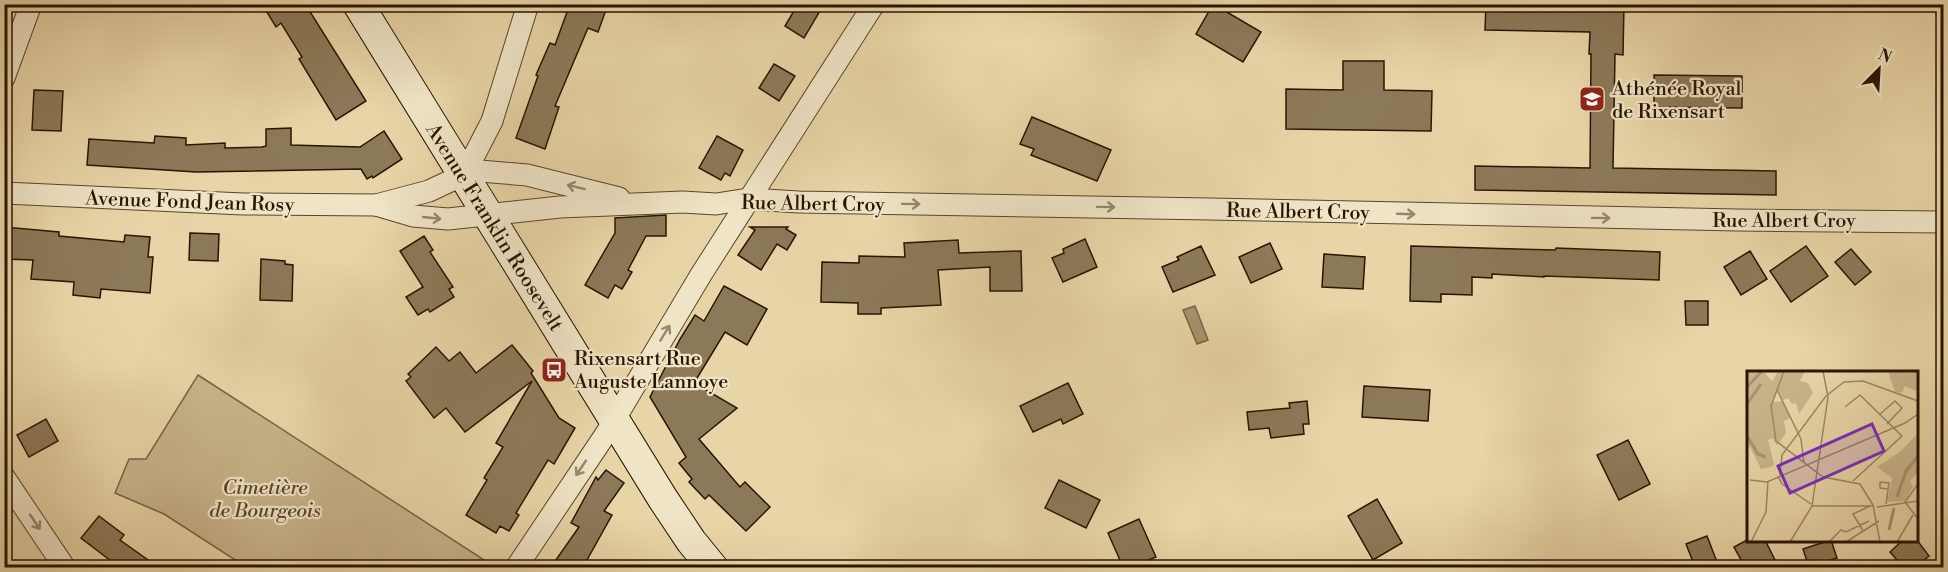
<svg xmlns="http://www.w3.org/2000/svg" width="1948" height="572" font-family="'Libre Bodoni',serif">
	<rect width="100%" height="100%" fill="#e8d5a7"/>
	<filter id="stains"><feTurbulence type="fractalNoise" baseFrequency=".00333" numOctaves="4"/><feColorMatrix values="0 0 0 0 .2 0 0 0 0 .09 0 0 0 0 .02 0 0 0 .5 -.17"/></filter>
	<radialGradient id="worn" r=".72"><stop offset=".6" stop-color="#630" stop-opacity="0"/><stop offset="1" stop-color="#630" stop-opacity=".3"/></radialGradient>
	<!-- green -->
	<polygon fill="#c8b48b" stroke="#786446" stroke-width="1.5" points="198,375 495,567 246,567 164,514 115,493 129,459 146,459"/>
	<!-- water -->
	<polygon fill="#a7946f" stroke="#756143" stroke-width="1.5" points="1195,306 1208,340 1197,344 1183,310"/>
	<!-- building -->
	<g fill="#8c7958" stroke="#291502" stroke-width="1.5">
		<polygon points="262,4 311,4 307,7 366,101 336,120 299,59 302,57 281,23 276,27"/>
		<polygon points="570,4 608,4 598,32 588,28 555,106 559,107 545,149 516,138 538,76 536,75 550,43 555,45"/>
		<polygon points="798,4 824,4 804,38 785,26"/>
		<polygon points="1213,4 1261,32 1243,62 1196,34"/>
		<polygon points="1486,4 1624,4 1623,55 1615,54 1613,168 1776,171 1776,195 1475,190 1475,166 1590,168 1591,54 1589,54 1590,32 1485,30"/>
		<polygon points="1343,61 1384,61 1384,90 1432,91 1431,131 1286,129 1286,89 1343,90"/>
		<polygon points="774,64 795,76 779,101 759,88"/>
		<polygon points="1654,75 1742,76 1742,108 1654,107"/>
		<polygon points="34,90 63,91 61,131 32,130"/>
		<polygon points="1032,117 1111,150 1097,181 1031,155 1034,149 1020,144"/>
		<polygon points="291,128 291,145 360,147 384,131 402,159 373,178 372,176 367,179 361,169 196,172 87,165 89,139 154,143 155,136 186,138 186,145 225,143 225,148 262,147 266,146 266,129"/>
		<polygon points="717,136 743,150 730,176 725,173 721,180 699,168"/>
		<polygon points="666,215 666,236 646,236 628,270 632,272 622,289 615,285 608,298 585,285 615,233 615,218"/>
		<polygon points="4,227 59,232 59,236 124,242 125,235 150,237 148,257 153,257 150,293 101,289 100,298 73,295 74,282 31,279 33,260 4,259"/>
		<polygon points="750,227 788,227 786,229 796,235 787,250 777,244 761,270 738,255 755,230"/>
		<polygon points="190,233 219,234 218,261 189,260"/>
		<polygon points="424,236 433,250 430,252 453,287 449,289 454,297 430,312 428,309 418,315 406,297 423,287 400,251"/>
		<polygon points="1085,239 1097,267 1063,282 1052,258 1064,253 1063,249"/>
		<polygon points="958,240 959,253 1021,251 1022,291 990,291 990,267 938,270 941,305 881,308 881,314 858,314 858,303 821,302 822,262 859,263 859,256 905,257 904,243"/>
		<polygon points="1270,243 1282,269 1251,283 1239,257"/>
		<polygon points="1201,246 1215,275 1173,292 1162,267 1179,260 1177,257"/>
		<polygon points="1411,246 1555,250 1556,248 1660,252 1659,280 1544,276 1544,277 1492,274 1492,278 1472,277 1472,295 1441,294 1441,302 1410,301"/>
		<polygon points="1806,246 1828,276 1791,302 1770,271"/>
		<polygon points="1851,249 1871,272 1855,285 1835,262"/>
		<polygon points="1750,251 1767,279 1741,295 1724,267"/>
		<polygon points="1324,254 1365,257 1363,289 1322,287"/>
		<polygon points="261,259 285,261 285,264 293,265 292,301 260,300"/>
		<polygon points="724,286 767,309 747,345 725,332 694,383 737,408 699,439 740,487 745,482 770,507 746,531 709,495 705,499 689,482 692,479 679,463 686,457 650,397 680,339 695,315 704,321"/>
		<polygon points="1685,301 1708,301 1708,325 1686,325"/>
		<polygon points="512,345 533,371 531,373 559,418 575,428 554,464 548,460 516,513 519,515 509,531 500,526 496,533 466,515 487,480 484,478 503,447 496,443 532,381 465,432 446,408 434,418 406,381 411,377 408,374 436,347 449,361 460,352 476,373"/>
		<polygon points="1068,383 1083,414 1063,424 1061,419 1033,432 1020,406"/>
		<polygon points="1364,386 1430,390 1428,421 1362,417"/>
		<polygon points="1307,401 1309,424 1303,424 1304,434 1271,438 1269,428 1249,430 1247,412 1290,408 1289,403"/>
		<polygon points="46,419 58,441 29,457 17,435"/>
		<polygon points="1628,440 1650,484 1619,500 1597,455"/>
		<polygon points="606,470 624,483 604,511 612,515 583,567 551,567 579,527 571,523 596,477 598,480"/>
		<polygon points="1059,480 1100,500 1086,528 1045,508"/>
		<polygon points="1377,499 1402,543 1373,560 1348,516"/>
		<polygon points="99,516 124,535 120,540 158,567 119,567 81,538"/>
		<polygon points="1139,519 1156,557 1131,567 1123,567 1108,533"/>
		<polygon points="1707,536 1717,562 1703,567 1695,567 1686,544"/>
		<polygon points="1747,540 1765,540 1775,560 1760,567 1745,567 1734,547"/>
		<polygon points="1831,540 1837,558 1809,567 1803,549"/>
		<polygon points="1903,540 1917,540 1929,556 1915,567 1903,567 1890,552"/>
	</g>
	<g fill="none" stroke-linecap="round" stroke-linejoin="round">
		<!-- minor casing -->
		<g stroke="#59452b" stroke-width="23">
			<g id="minor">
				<polyline points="4,78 31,4"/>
				<polyline points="463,175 465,167 475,154 492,121 528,4"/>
				<polyline points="4,193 243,204 376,205 429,191 463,175 480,171 527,175 619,198"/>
				<polyline points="376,205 413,216 448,219 560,207 683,202 716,204 748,199 799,202 1210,209 1737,220 1944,222"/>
				<polyline points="4,477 65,568"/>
				<polyline points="516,568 607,432 702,273 874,4"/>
			</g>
		</g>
		<!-- secondary casing -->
		<g stroke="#291502" stroke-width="32">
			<polyline id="secondary" points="358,4 663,499 691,541 713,568"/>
		</g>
		<!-- minor -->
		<use href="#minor" stroke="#f0e4c6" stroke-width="21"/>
		<!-- secondary -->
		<use href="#secondary" stroke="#f0e4c6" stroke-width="30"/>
	</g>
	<!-- one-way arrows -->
	<defs><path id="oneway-shaft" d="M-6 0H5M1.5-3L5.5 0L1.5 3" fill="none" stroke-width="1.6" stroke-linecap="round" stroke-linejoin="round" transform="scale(1.5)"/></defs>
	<g stroke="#96876e">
		<use href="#oneway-shaft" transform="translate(576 187) rotate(-166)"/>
		<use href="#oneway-shaft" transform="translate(911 204) rotate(1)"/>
		<use href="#oneway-shaft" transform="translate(1106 207) rotate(1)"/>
		<use href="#oneway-shaft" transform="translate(1406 214) rotate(2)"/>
		<use href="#oneway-shaft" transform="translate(432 218) rotate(6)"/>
		<use href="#oneway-shaft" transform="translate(1601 218) rotate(1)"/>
		<use href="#oneway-shaft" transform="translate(665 333) rotate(-59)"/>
		<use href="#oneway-shaft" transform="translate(581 468) rotate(124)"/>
		<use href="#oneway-shaft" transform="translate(35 522) rotate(56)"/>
	</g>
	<!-- icons -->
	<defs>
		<g id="school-square" transform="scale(1.35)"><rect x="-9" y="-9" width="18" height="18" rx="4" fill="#8f2418" stroke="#f0e4c6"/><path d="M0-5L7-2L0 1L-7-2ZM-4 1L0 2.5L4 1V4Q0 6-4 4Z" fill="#fff"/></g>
		<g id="bus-square" transform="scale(1.35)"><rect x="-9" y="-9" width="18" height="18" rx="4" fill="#8f2418" stroke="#f0e4c6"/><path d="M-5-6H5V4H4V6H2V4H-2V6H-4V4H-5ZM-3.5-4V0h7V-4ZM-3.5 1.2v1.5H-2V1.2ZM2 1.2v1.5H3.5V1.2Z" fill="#fff"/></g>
	</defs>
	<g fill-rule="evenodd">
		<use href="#school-square" x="1592" y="99"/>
		<use href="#bus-square" x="554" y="370"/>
	</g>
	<g text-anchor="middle" stroke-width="4.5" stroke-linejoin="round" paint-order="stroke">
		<!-- poi labels -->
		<g font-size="20" fill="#291502" stroke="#f0e4c6" text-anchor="start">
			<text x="1612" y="95">Athénée Royal<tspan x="1612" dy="23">de Rixensart</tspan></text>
			<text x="574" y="365">Rixensart Rue<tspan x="574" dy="23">Auguste Lannoye</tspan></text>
		</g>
		<!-- street labels -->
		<g font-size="20" fill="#291502" stroke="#f0e4c6">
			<text transform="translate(190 201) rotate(2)" y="7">Avenue Fond Jean Rosy</text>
			<text transform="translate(813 203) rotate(1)" y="7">Rue Albert Croy</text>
			<text transform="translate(1298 211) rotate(1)" y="7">Rue Albert Croy</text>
			<text x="1784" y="227">Rue Albert Croy</text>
			<text transform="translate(495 227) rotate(58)" y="7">Avenue Franklin Roosevelt</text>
		</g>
		<!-- park labels -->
		<g font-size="20" font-style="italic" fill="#59452b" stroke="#f0e4c6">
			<text x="265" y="494">Cimetière<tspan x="265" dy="23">de Bourgeois</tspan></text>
		</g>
	</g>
	<!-- overview -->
	<g transform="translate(1747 371)">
		<rect width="171" height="171" fill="#e8d5a7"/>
		<path d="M0 0H16L25 10 31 0H58L53 10 61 12 66 22 52 43 49 32 45 33 41 27 36 29 31 20 26 31 36 30 43 47 37 50 39 62 30 74 25 67 21 69 27 93 24 96 14 98 3 76 0 78ZM141 0H170L171 17 169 20 158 15 155 22 148 21ZM171 62V101L163 110 166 116 158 130 140 131 145 107 130 96 154 80Z" fill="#c8b48b"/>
		<path fill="none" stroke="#a7946f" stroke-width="3" d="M0 16 15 0M0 33 14 13M0 65 11 83 19 86M150 126 159 100 171 85M142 159 147 137"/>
		<path fill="none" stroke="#9c8865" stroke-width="1.5" d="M37 0 24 35 29 70 76 106 113 113 126 134M30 19 54 68 57 92M98 36 113 24 155 65 106 110M132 44 148 30 155 37 140 53M33 104 35 84 79 25 97 11 116 10 171 30M31 105 35 113 64 133M3 109 20 111 158 52 171 43M171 113 158 131 171 148M139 133 142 112 133 111V117L141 118M126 134 133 171M65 135 81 26 76 0M65 135H126M130 136 171 130M116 160 106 143 123 135M4 171 19 141 21 110M43 171 65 135M82 171 94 159 99 161 122 150M99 171 132 150M150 171 166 144"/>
		<path fill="#7b2cbf" fill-opacity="0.15" stroke="#7b2cbf" stroke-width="3" d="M125 53 137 80 43 122 31 95Z"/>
		<rect width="171" height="171" fill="none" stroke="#291502" stroke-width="3"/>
	</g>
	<!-- margin -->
	<rect width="1948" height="572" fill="none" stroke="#e8d5a7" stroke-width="24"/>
	<rect x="6" y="6" width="1936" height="560" fill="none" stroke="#291502" stroke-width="3"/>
	<rect x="12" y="12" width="1924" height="548" fill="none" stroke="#291502" stroke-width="1.5"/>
	<!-- north arrow -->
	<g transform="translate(1879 69) rotate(24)" stroke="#f0e4c6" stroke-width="4.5" paint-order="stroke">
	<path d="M0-4.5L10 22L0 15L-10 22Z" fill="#291502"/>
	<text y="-9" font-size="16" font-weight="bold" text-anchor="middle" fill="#291502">N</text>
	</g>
	<rect width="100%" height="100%" filter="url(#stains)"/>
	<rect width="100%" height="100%" fill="url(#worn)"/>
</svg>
